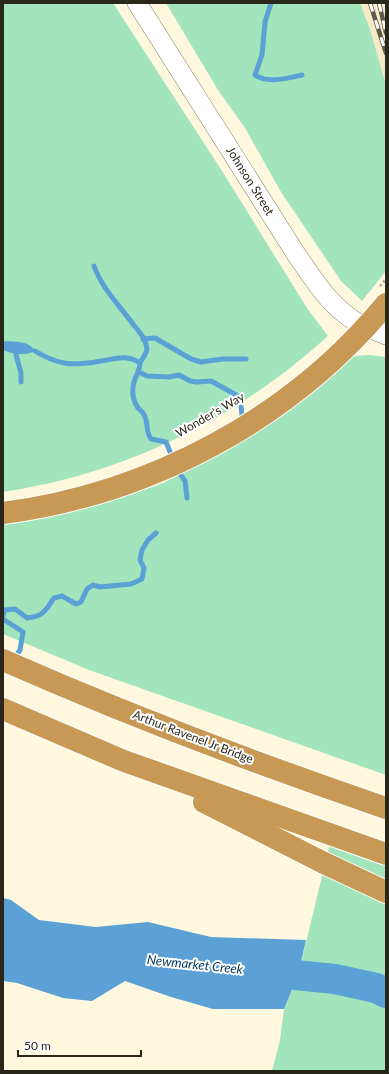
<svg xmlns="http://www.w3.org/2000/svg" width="389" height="1074" font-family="Lato,sans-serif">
	<rect width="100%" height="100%" fill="#fff8df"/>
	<!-- built -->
	<polygon fill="#f6ebc5" points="360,3 386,3 386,85 370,29"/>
	<!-- green -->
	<g fill="#a2e5bc">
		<path d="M3 3H113L224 174 307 308 328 336C237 419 125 474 3 492Z"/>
		<polygon points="166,3 360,3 370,29 386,85 386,271 362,301 341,281 281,192 245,128 218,90"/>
		<polygon points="370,355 386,357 386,775 89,670 3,634 3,525 30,521 88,508 121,498 163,483 225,452 262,429 308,396 354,356"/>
		<polygon points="332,835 386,854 386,1071 272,1071 280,1040 284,1009 298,975"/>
	</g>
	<!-- water -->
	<g fill="#5ba1d6">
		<path d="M3 341C14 342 29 340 35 351 23 356 15 355 3 350Z"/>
		<polygon points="3,898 11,900 39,920 96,927 148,922 211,937 306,940 298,975 284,1009 213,1009 171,997 125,981 92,1001 63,998 17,983 3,981"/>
	</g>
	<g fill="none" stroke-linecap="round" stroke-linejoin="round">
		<!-- stream -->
		<g stroke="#5ba1d6" stroke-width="5">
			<path d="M271 3 265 22 262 55 255 75C267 84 289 78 302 75"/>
			<path d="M94 266C101 286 117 303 130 320 136 329 146 337 147 349 147 353 142 359 140 363"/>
			<polyline points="143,339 155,338 191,359 201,362 222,359 246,359"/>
			<path d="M35 351C43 356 54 361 64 363 72 365 92 363 101 361 115 359 126 354 140 363 140 372 134 377 133 387 132 394 134 402 138 408 140 410 143 412 144 415 149 423 145 431 151 439L166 442 173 459"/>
			<polyline points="16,355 21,373 21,382"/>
			<polyline points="139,372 147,376 169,377 179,375 190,381 197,382 211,381 240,397 242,415"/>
			<polyline points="176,468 185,481 187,498"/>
			<path d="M3 615 5 610 15 609 27 618C44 616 45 611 54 598L62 596 76 604 81 602 87 589 93 585 100 587 131 584 142 579 144 568 140 560 142 550 148 540 156 533"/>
			<polyline points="3,619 23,632 20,650 14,659"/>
		</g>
		<!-- river -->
		<polyline stroke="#5ba1d6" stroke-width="30" points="256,971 335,979 376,988 386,993"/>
		<!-- street casing -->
		<g stroke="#837b60" stroke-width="20">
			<path id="street" d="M137 3 296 254C314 280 330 307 358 323 366 328 377 331 386 335"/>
		</g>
		<!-- highway casing -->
		<g stroke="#fff" stroke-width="24">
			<g id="highway">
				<path d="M3 660C128 715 257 764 386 808"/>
				<polyline points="3,709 124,761 386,854"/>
				<polyline points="204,802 322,862 386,892"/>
			</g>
		</g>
		<!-- street -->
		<use href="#street" stroke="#fff" stroke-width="19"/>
		<!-- highway -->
		<use href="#highway" stroke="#c79955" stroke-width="22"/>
		<!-- rail casing -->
		<g stroke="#5e5a4b" stroke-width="4.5">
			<g id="rail">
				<polyline points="370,3 386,53"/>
				<polyline points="379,3 386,33"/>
			</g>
		</g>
		<!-- rail -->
		<use href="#rail" stroke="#fff" stroke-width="3" stroke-dasharray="9" stroke-linecap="butt"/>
		<!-- highway-bridge casing -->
		<g stroke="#fff" stroke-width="24" stroke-linecap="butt">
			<path id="highway-bridge" d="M3 513C150 494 291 419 386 304"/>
		</g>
		<!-- path-bridge -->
		<polyline stroke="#a6a18d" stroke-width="2.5" stroke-dasharray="2 3" stroke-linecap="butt" points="380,286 386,279"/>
		<!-- highway-bridge -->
		<use href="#highway-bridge" stroke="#c79955" stroke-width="22"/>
	</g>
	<g text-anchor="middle" stroke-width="4" stroke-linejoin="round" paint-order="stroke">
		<!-- street labels -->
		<g font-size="12" fill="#29261a" stroke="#fff">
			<text transform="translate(250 181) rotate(58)" y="4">Johnson Street</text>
			<text transform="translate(210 415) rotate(-30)" y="4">Wonder's Way</text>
			<text transform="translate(193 737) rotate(21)" y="4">Arthur Ravenel Jr Bridge</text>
		</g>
		<!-- water labels -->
		<g font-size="13" font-style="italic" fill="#00395c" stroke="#fff">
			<text transform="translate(195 964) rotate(6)" y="5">Newmarket Creek</text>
		</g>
	</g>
	<!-- border -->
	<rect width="389" height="1074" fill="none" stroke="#29261a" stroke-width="8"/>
	<!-- scale -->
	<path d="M18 1050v6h123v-6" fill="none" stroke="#29261a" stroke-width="2"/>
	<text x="24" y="1050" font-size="12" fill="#29261a" stroke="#ffffff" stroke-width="3" paint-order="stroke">50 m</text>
</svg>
